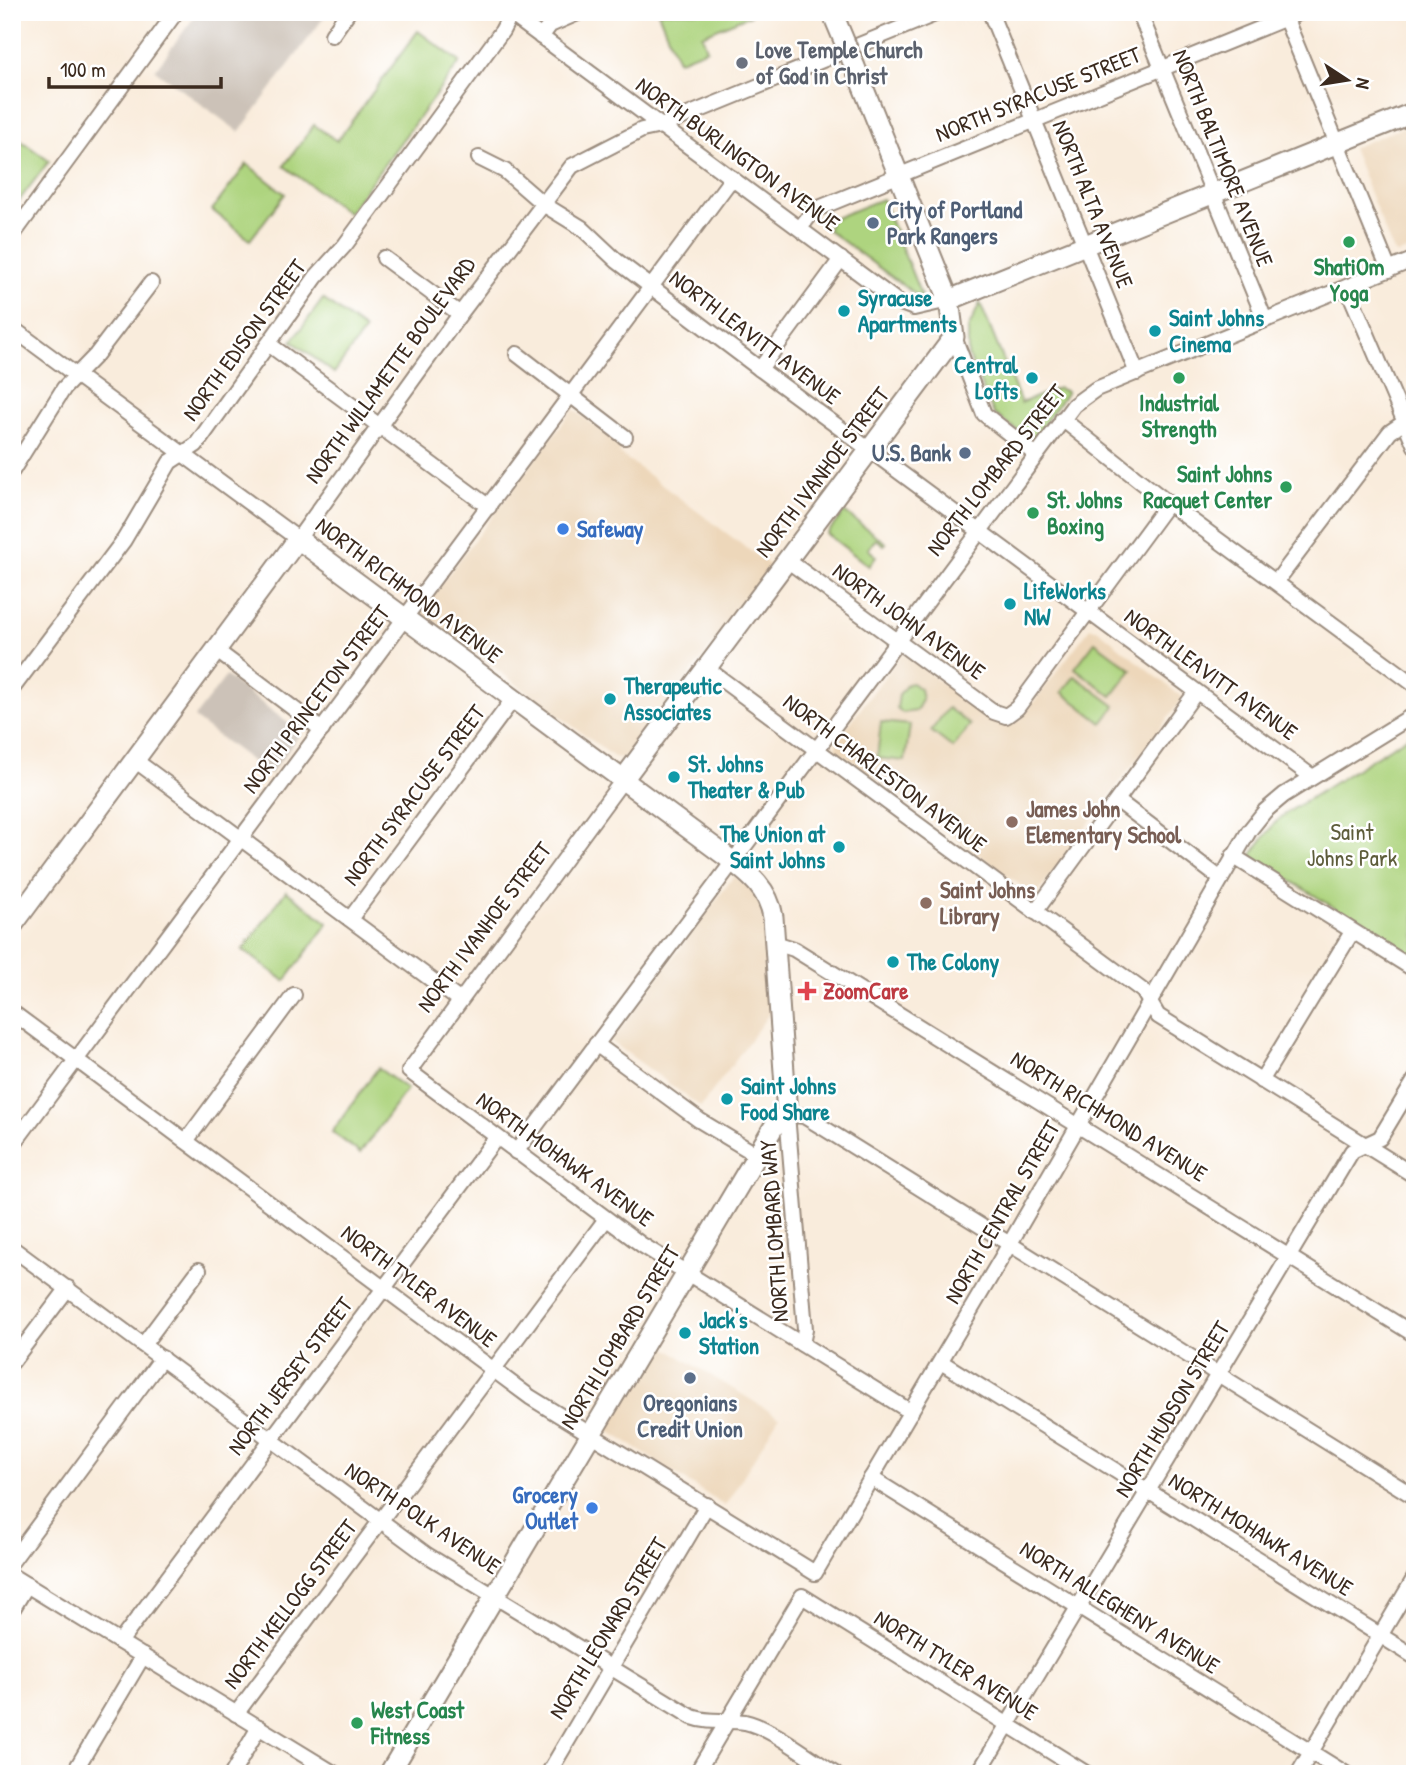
<svg xmlns="http://www.w3.org/2000/svg" width="1427" height="1786" font-family="'Patrick Hand',sans-serif">
	<rect width="100%" height="100%" fill="#fff"/>
	<filter id="ink" filterUnits="userSpaceOnUse"><feTurbulence type="fractalNoise" baseFrequency=".0143" numOctaves="2"/><feDisplacementMap in="SourceGraphic" scale="14" xChannelSelector="R" yChannelSelector="G"/><feConvolveMatrix kernelMatrix="1 2 1 2 8 2 1 2 1" color-interpolation-filters="sRGB"/></filter>
	<filter id="wash" filterUnits="userSpaceOnUse"><feTurbulence type="fractalNoise" baseFrequency=".00686" numOctaves="4" result="noise"/><feDisplacementMap in="SourceGraphic" scale="28" xChannelSelector="R" yChannelSelector="G"/><feGaussianBlur stdDeviation="1.57" result="paint"/><feColorMatrix in="noise" values="0 0 0 0 0 0 0 0 0 0 0 0 0 0 0 0 0 1.4 0 .05"/><feComposite in="paint" operator="in"/></filter>
	<g filter="url(#wash)">
		<rect width="100%" height="100%" fill="#f9ecdc"/>
		<!-- built -->
		<g fill="#edd7ba">
			<polygon points="1415,122 1415,249 1397,254 1393,251 1352,148"/>
			<polygon points="573,409 623,447 619,453 772,567 626,759 614,757 420,612"/>
			<polygon points="1090,628 1097,629 1183,698 1035,896 836,750 837,741 902,653 995,723 1009,726 1021,719"/>
			<polygon points="734,876 751,888 764,913 771,1011 701,1107 611,1041"/>
			<polygon points="658,1343 779,1417 725,1506 606,1429"/>
		</g>
		<!-- industrial -->
		<g fill="#ccc2b8">
			<polygon points="198,12 328,12 239,132 155,70"/>
			<polygon points="226,676 301,733 270,775 194,718"/>
		</g>
		<!-- green -->
		<g fill="#aed47f" stroke="#747f4e" stroke-width="2">
			<polygon points="658,12 749,12 750,15 702,35 707,49 678,61"/>
			<polygon points="418,31 460,62 348,213 284,166 314,125 337,141"/>
			<polygon points="12,134 49,161 12,210"/>
			<polygon points="247,164 285,194 250,240 212,210"/>
			<polygon points="882,199 923,300 828,230 830,220"/>
			<polygon points="323,299 365,330 334,373 292,341"/>
			<polygon points="980,303 1021,403 1058,388 1067,392 1034,438 1028,438 994,414 968,355 968,329"/>
			<polygon points="844,512 886,543 884,545 876,539 868,549 876,556 869,566 827,534"/>
			<polygon points="1095,642 1132,670 1112,696 1075,668"/>
			<polygon points="1075,676 1115,706 1102,723 1062,692"/>
			<polygon points="912,683 920,689 922,700 916,711 903,713 897,708 899,695 907,684"/>
			<polygon points="948,708 970,725 953,748 931,731"/>
			<polygon points="881,722 910,725 905,761 877,758"/>
			<polygon points="1415,732 1415,958 1251,856 1274,824 1285,814"/>
			<polygon points="286,891 328,923 285,981 243,950"/>
			<polygon points="378,1068 407,1089 360,1153 332,1132"/>
		</g>
	</g>
	<g filter="url(#ink)">
		<g fill="none" stroke-linecap="round" stroke-linejoin="round">
			<!-- minor casing -->
			<g stroke="#9a8b7d" stroke-width="18">
				<g id="minor">
					<polyline points="508,12 898,302 914,308 949,300"/>
					<polyline points="990,12 1137,373"/>
					<polyline points="1139,12 1265,320"/>
					<polyline points="1283,12 1389,270"/>
					<polyline points="332,35 348,12"/>
					<polyline points="541,37 550,25 580,12"/>
					<polyline points="479,158 505,171 543,204 582,228 617,261 760,369 1311,776"/>
					<polyline points="800,228 814,210 1301,12"/>
					<polyline points="12,236 176,12"/>
					<polyline points="384,258 460,314"/>
					<polyline points="1347,287 1415,446"/>
					<polyline points="12,328 298,539 460,314 572,166 642,130 661,126 940,12"/>
					<polyline points="954,337 984,414 1035,454"/>
					<polyline points="270,345 489,507"/>
					<polyline points="517,354 625,437"/>
					<polyline points="760,369 841,259"/>
					<polyline points="1062,419 1168,503 1415,685"/>
					<polyline points="12,471 64,388 96,355 151,283"/>
					<polyline points="787,560 994,712 1006,716 1017,708 1168,503"/>
					<polyline points="1276,582 1390,432 1415,415"/>
					<polyline points="217,651 322,730"/>
					<polyline points="706,668 1143,991 1158,1016 1415,1176"/>
					<polyline points="12,689 124,540 170,462 196,445 316,277 345,245 502,31 512,12"/>
					<polyline points="136,761 459,1000"/>
					<polyline points="622,781 409,1071 642,1245 911,1412"/>
					<polyline points="1118,801 1221,879"/>
					<polyline points="1233,856 1415,970"/>
					<polyline points="1035,912 1196,692"/>
					<polyline points="350,919 514,698"/>
					<polyline points="775,943 794,949 1415,1335"/>
					<polyline points="12,1012 530,1397 815,1573 998,1264 1249,831 1265,811 1284,795 1415,714"/>
					<polyline points="596,1044 699,1120 757,1155"/>
					<polyline points="1261,1081 1352,932"/>
					<polyline points="186,1141 294,995"/>
					<polyline points="12,1146 732,178"/>
					<polyline points="516,1152 1074,405 1096,389 1415,259"/>
					<path d="M12 1248 427 1555 692 1717C711 1724 726 1719 745 1722 772 1728 811 1759 835 1774"/>
					<polyline points="802,1344 805,1329 787,1114 804,1116 827,1130 1415,1497"/>
					<polyline points="143,1345 199,1270"/>
					<polyline points="12,1362 68,1288"/>
					<polyline points="941,1362 1415,1657"/>
					<polyline points="871,1478 1346,1774"/>
					<polyline points="12,1561 162,1358"/>
					<polyline points="12,1576 335,1774"/>
					<polyline points="12,1610 27,1585"/>
					<polyline points="120,1642 496,1138"/>
					<polyline points="236,1714 606,1219"/>
					<polyline points="73,1774 143,1656"/>
					<polyline points="232,1774 259,1727"/>
					<polyline points="548,1774 707,1505"/>
					<polyline points="696,1774 802,1596 1087,1774"/>
					<polyline points="978,1774 1352,1151 1380,1138 1415,1080"/>
					<polyline points="1298,1774 1415,1577"/>
				</g>
			</g>
			<!-- major casing -->
			<g stroke="#9a8b7d" stroke-width="23">
				<g id="major">
					<polyline points="949,300 1415,112"/>
					<polyline points="622,781 954,337 949,300 855,67"/>
					<path d="M12 926 298 539 723 854C746 872 768 886 773 917L787 1114 776 1123 389 1774"/>
				</g>
			</g>
			<!-- minor -->
			<use href="#minor" stroke="#fff" stroke-width="14"/>
			<!-- major -->
			<use href="#major" stroke="#fff" stroke-width="19"/>
			<!-- rail casing -->
			<g stroke="#3b2a1e" stroke-width="6">
				<polyline id="rail" points="12,19 17,12"/>
			</g>
			<!-- rail -->
			<use href="#rail" stroke="#fff" stroke-width="3.5" stroke-dasharray="10" stroke-linecap="butt"/>
			<!-- major-bridge casing -->
			<g stroke="#9a8b7d" stroke-width="23" stroke-linecap="butt">
				<polyline id="major-bridge" points="832,12 855,67"/>
			</g>
			<!-- major-bridge -->
			<use href="#major-bridge" stroke="#fff" stroke-width="19"/>
		</g>
	</g>
	<!-- markers -->
	<circle fill="#6b7280" stroke="#fff" stroke-width="2.5" cx="742" cy="63" r="7"/>
	<g fill="#5c6f8a" stroke="#fff" stroke-width="2.5">
		<circle cx="873" cy="223" r="7"/>
		<circle cx="965" cy="453" r="7"/>
		<circle cx="690" cy="1378" r="7"/>
	</g>
	<g fill="#2e9e5b" stroke="#fff" stroke-width="2.5">
		<circle cx="1349" cy="242" r="7"/>
		<circle cx="1179" cy="378" r="7"/>
		<circle cx="1286" cy="487" r="7"/>
		<circle cx="1033" cy="513" r="7"/>
		<circle cx="357" cy="1723" r="7"/>
	</g>
	<g fill="#0f9aa8" stroke="#fff" stroke-width="2.5">
		<circle cx="844" cy="311" r="7"/>
		<circle cx="1155" cy="331" r="7"/>
		<circle cx="1032" cy="378" r="7"/>
		<circle cx="1010" cy="604" r="7"/>
		<circle cx="610" cy="699" r="7"/>
		<circle cx="674" cy="777" r="7"/>
		<circle cx="839" cy="847" r="7"/>
		<circle cx="893" cy="962" r="7"/>
		<circle cx="727" cy="1099" r="7"/>
		<circle cx="685" cy="1333" r="7"/>
	</g>
	<g fill="#3f7fe0" stroke="#fff" stroke-width="2.5">
		<circle cx="563" cy="529" r="7"/>
		<circle cx="592" cy="1508" r="7"/>
	</g>
	<g fill="#8d6e63" stroke="#fff" stroke-width="2.5">
		<circle cx="1012" cy="822" r="7"/>
		<circle cx="926" cy="903" r="7"/>
	</g>
	<path fill="#e0444e" stroke="#fff" stroke-width="2.5" d="M803.5 980.5h7v7h7v7h-7v7h-7v-7h-7v-7h7z"/>
	<g text-anchor="middle" stroke-width="5" stroke-linejoin="round" paint-order="stroke">
		<!-- worship labels -->
		<g font-size="23" font-weight="bold" fill="#5b616d" stroke="#fff" text-anchor="start">
			<text x="756" y="58">Love Temple Church<tspan x="756" dy="26">of God in Christ</tspan></text>
		</g>
		<!-- street labels -->
		<g font-size="23" fill="#3b2a1e" stroke="#fff">
			<text transform="translate(1038 94) rotate(-22)" y="8">NORTH SYRACUSE STREET</text>
			<text transform="translate(738 154) rotate(36)" y="8">NORTH BURLINGTON AVENUE</text>
			<text transform="translate(1223 158) rotate(68)" y="8">NORTH BALTIMORE AVENUE</text>
			<text transform="translate(1093 204) rotate(68)" y="8">NORTH ALTA AVENUE</text>
			<text transform="translate(755 337) rotate(37)" y="8">NORTH LEAVITT AVENUE</text>
			<text transform="translate(244 340) rotate(-54)" y="8">NORTH EDISON STREET</text>
			<text transform="translate(390 370) rotate(-54)" y="8">NORTH WILLAMETTE BOULEVARD</text>
			<text transform="translate(996 470) rotate(-52)" y="8">NORTH LOMBARD STREET</text>
			<text transform="translate(822 472) rotate(-53)" y="8">NORTH IVANHOE STREET</text>
			<text transform="translate(409 590) rotate(37)" y="8">NORTH RICHMOND AVENUE</text>
			<text transform="translate(909 621) rotate(36)" y="8">NORTH JOHN AVENUE</text>
			<text transform="translate(1211 674) rotate(36)" y="8">NORTH LEAVITT AVENUE</text>
			<text transform="translate(316 699) rotate(-53)" y="8">NORTH PRINCETON STREET</text>
			<text transform="translate(885 773) rotate(37)" y="8">NORTH CHARLESTON AVENUE</text>
			<text transform="translate(414 795) rotate(-53)" y="8">NORTH SYRACUSE STREET</text>
			<text transform="translate(484 927) rotate(-53)" y="8">NORTH IVANHOE STREET</text>
			<text transform="translate(1109 1116) rotate(32)" y="8">NORTH RICHMOND AVENUE</text>
			<text transform="translate(565 1159) rotate(36)" y="8">NORTH MOHAWK AVENUE</text>
			<text transform="translate(1002 1212) rotate(-60)" y="8">NORTH CENTRAL STREET</text>
			<text transform="translate(774 1231) rotate(-94)" y="8">NORTH LOMBARD WAY</text>
			<text transform="translate(419 1286) rotate(37)" y="8">NORTH TYLER AVENUE</text>
			<text transform="translate(620 1337) rotate(-59)" y="8">NORTH LOMBARD STREET</text>
			<text transform="translate(290 1376) rotate(-53)" y="8">NORTH JERSEY STREET</text>
			<text transform="translate(1172 1409) rotate(-59)" y="8">NORTH HUDSON STREET</text>
			<text transform="translate(423 1518) rotate(34)" y="8">NORTH POLK AVENUE</text>
			<text transform="translate(1261 1534) rotate(32)" y="8">NORTH MOHAWK AVENUE</text>
			<text transform="translate(290 1604) rotate(-53)" y="8">NORTH KELLOGG STREET</text>
			<text transform="translate(1120 1607) rotate(32)" y="8">NORTH ALLEGHENY AVENUE</text>
			<text transform="translate(608 1628) rotate(-59)" y="8">NORTH LEONARD STREET</text>
			<text transform="translate(956 1665) rotate(32)" y="8">NORTH TYLER AVENUE</text>
		</g>
		<!-- service labels -->
		<g font-size="23" font-weight="bold" fill="#4e5e75" stroke="#fff" text-anchor="start">
			<text x="887" y="218">City of Portland<tspan x="887" dy="26">Park Rangers</tspan></text>
			<text x="951" y="461" text-anchor="end">U.S. Bank</text>
			<text x="690" y="1411" text-anchor="middle">Oregonians<tspan x="690" dy="26">Credit Union</tspan></text>
		</g>
		<!-- leisure labels -->
		<g font-size="23" font-weight="bold" fill="#27864d" stroke="#fff">
			<text x="1349" y="275">ShatiOm<tspan x="1349" dy="26">Yoga</tspan></text>
			<text x="1179" y="411">Industrial<tspan x="1179" dy="26">Strength</tspan></text>
			<text x="1272" y="482" text-anchor="end">Saint Johns<tspan x="1272" dy="26">Racquet Center</tspan></text>
			<text x="1047" y="508" text-anchor="start">St. Johns<tspan x="1047" dy="26">Boxing</tspan></text>
			<text x="371" y="1718" text-anchor="start">West Coast<tspan x="371" dy="26">Fitness</tspan></text>
		</g>
		<!-- culture labels -->
		<g font-size="23" font-weight="bold" fill="#0d838f" stroke="#fff" text-anchor="start">
			<text x="858" y="306">Syracuse<tspan x="858" dy="26">Apartments</tspan></text>
			<text x="1169" y="326">Saint Johns<tspan x="1169" dy="26">Cinema</tspan></text>
			<text x="1018" y="373" text-anchor="end">Central<tspan x="1018" dy="26">Lofts</tspan></text>
			<text x="1024" y="599">LifeWorks<tspan x="1024" dy="26">NW</tspan></text>
			<text x="624" y="694">Therapeutic<tspan x="624" dy="26">Associates</tspan></text>
			<text x="688" y="772">St. Johns<tspan x="688" dy="26">Theater &amp; Pub</tspan></text>
			<text x="825" y="842" text-anchor="end">The Union at<tspan x="825" dy="26">Saint Johns</tspan></text>
			<text x="907" y="970">The Colony</text>
			<text x="741" y="1094">Saint Johns<tspan x="741" dy="26">Food Share</tspan></text>
			<text x="699" y="1328">Jack's<tspan x="699" dy="26">Station</tspan></text>
		</g>
		<!-- shop labels -->
		<g font-size="23" font-weight="bold" fill="#366cbe" stroke="#fff" text-anchor="start">
			<text x="577" y="537">Safeway</text>
			<text x="578" y="1503" text-anchor="end">Grocery<tspan x="578" dy="26">Outlet</tspan></text>
		</g>
		<!-- education labels -->
		<g font-size="23" font-weight="bold" fill="#785e54" stroke="#fff" text-anchor="start">
			<text x="1026" y="817">James John<tspan x="1026" dy="26">Elementary School</tspan></text>
			<text x="940" y="898">Saint Johns<tspan x="940" dy="26">Library</tspan></text>
		</g>
		<!-- park labels -->
		<g font-size="23" fill="#5e5d3b" stroke="#fff">
			<text x="1352" y="840">Saint<tspan x="1352" dy="26">Johns Park</tspan></text>
		</g>
		<!-- health labels -->
		<g font-size="23" font-weight="bold" fill="#be3a42" stroke="#fff" text-anchor="start">
			<text x="823" y="999">ZoomCare</text>
		</g>
	</g>
	<!-- margin -->
	<rect width="1427" height="1786" fill="none" stroke="#fff" stroke-width="42"/>
	<!-- north arrow -->
	<g transform="translate(1347 80) rotate(102)" stroke="#ffffff" stroke-width="5" paint-order="stroke">
	<path d="M0-5L12 26L0 18L-12 26Z" fill="#3b2a1e"/>
	<text y="-10" font-size="19" font-weight="bold" text-anchor="middle" fill="#3b2a1e">N</text>
	</g>
	<!-- scale -->
	<path d="M49 77v10h172v-10" fill="none" stroke="#3b2a1e" stroke-width="3.5"/>
	<text x="60" y="77" font-size="21" fill="#3b2a1e" stroke="#ffffff" stroke-width="5" paint-order="stroke">100 m</text>
</svg>
